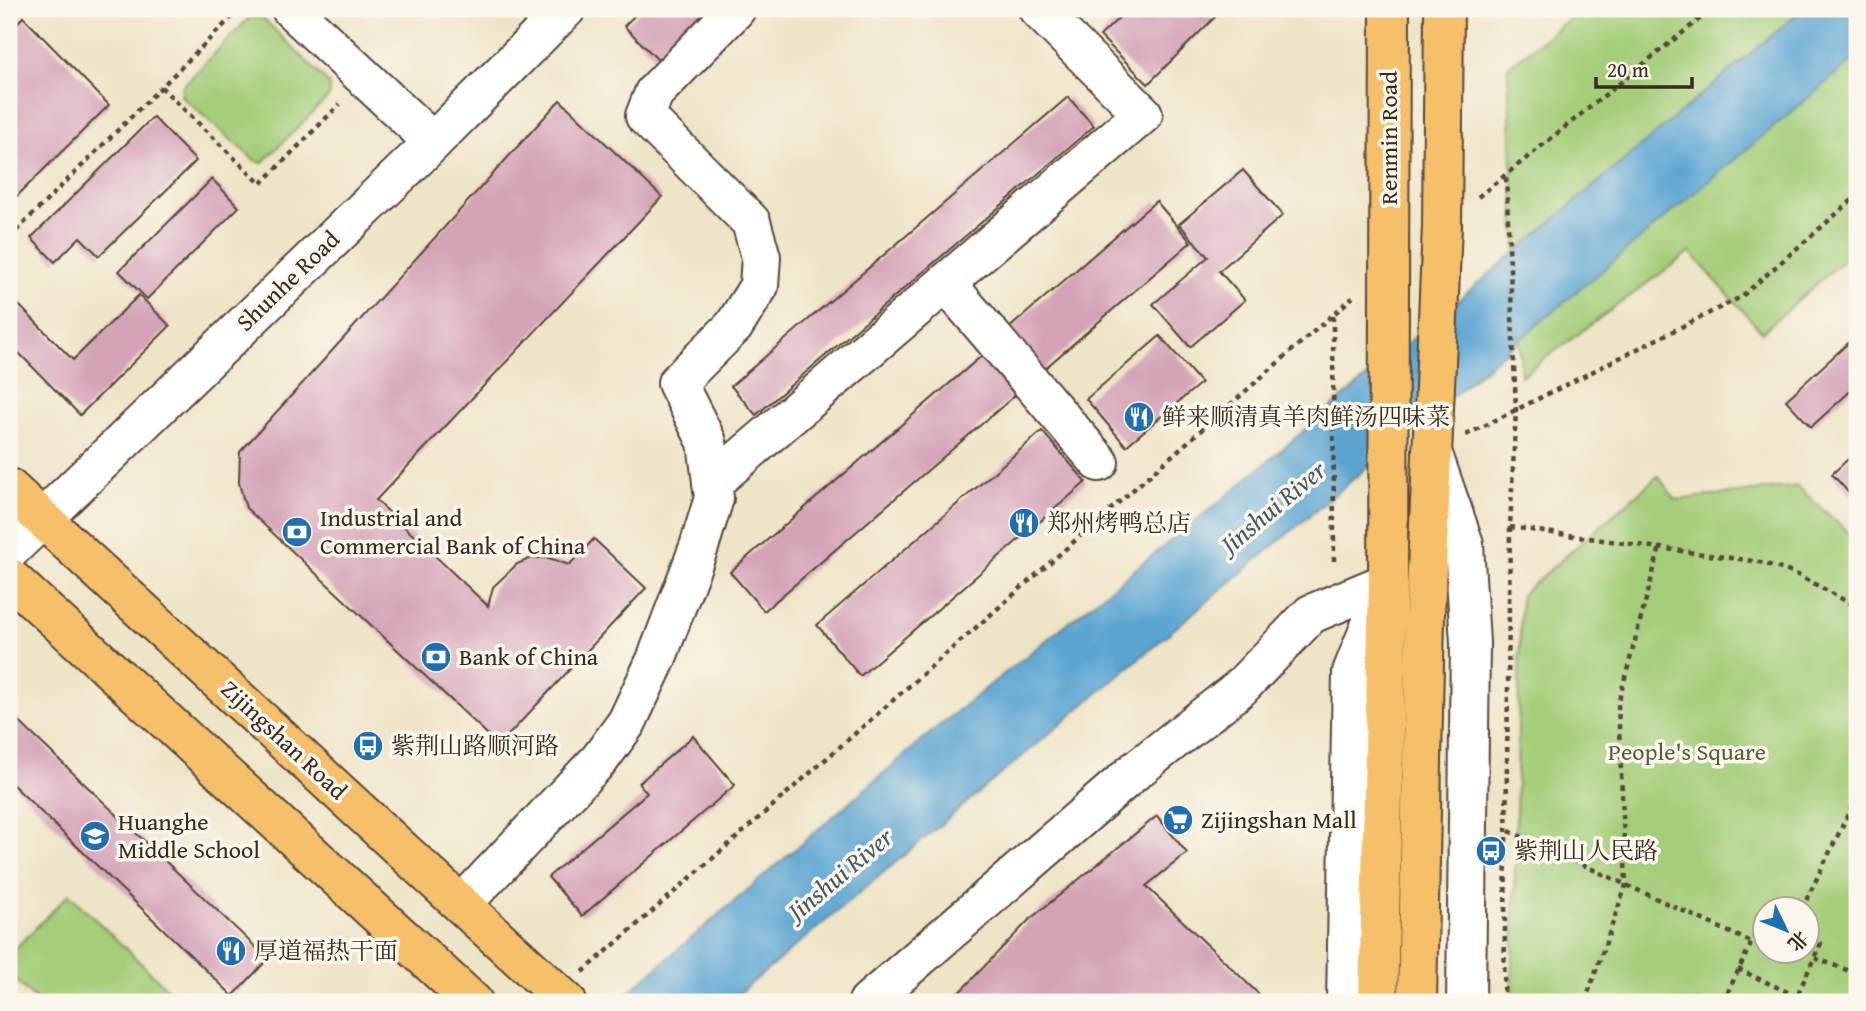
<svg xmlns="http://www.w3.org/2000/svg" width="1866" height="1011" font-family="'Gentium Book Plus','Noto Serif SC',serif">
	<rect width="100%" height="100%" fill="#fbf7ec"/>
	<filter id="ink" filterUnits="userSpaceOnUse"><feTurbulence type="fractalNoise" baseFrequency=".0143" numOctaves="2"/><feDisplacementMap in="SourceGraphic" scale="14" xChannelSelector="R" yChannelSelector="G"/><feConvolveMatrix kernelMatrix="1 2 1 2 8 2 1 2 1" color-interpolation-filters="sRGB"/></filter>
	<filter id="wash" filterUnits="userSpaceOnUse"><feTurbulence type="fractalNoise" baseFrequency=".00686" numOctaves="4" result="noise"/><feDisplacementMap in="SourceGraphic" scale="28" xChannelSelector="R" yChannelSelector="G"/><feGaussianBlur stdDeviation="1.57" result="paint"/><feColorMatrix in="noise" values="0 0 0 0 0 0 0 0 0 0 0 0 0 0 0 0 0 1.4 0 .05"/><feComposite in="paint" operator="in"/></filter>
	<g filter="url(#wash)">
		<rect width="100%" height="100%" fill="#eee4c6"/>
		<!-- green -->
		<g fill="#a4ce79" stroke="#707c4c" stroke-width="2" fill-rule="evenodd">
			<polygon points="1582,9 1857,9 1857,248 1762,332 1690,252 1521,376 1508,67"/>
			<polygon points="250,17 262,17 329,84 330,95 262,163 254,160 181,96 182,87"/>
			<path d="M1658 476 1676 500 1797 486 1855 539 1857 537V1002H1512L1521 595ZM1764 909H1806V951H1764Z"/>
			<polygon points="69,894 181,1002 38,1002 9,974 9,955"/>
		</g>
		<!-- water -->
		<polygon fill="#5aa4d2" stroke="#4a6778" stroke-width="2" points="1803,9 1857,9 1857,57 729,1002 617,1002 935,729 1223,499"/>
		<g id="blocks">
			<!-- building -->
			<g fill="#d4a3b8">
				<polygon points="641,9 718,9 663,65 624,26"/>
				<polygon points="1128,9 1223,9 1148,84 1100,36"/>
				<polygon points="23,17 109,105 9,204 9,31"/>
				<polygon points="1068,97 1094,126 756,415 731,386"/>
				<polygon points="560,100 662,197 376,500 488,606 493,587 517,564 532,558 549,558 569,565 594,539 646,588 499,745 246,508 239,483 240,452"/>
				<polygon points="153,117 196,161 99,256 80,237 55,262 31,238"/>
				<polygon points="1243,170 1283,215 1219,271 1245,300 1190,347 1153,304 1208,257 1179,224"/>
				<polygon points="212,179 239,207 147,299 119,271"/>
				<polygon points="1156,201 1191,242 1043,370 1008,329"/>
				<polygon points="9,295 73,360 139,295 170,326 80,415 9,343"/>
				<polygon points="1857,335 1857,385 1811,427 1786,400"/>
				<polygon points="1160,336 1201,383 1126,446 1086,399"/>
				<polygon points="992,347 1026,386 764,611 730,572"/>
				<polygon points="1042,431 1086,482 860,676 817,625"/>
				<polygon points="1857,451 1857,502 1832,474"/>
				<polygon points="9,712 268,959 233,996 13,785 9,789"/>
				<polygon points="693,736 735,785 582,916 548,877 647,793 639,783"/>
				<polygon points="1157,816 1187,853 1146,886 1267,1002 950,1002 1030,919"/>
			</g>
		</g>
	</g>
	<g filter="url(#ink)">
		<use href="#blocks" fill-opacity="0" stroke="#564637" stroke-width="2"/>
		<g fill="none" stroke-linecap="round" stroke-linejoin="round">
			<!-- minor casing -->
			<g stroke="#564637" stroke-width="42">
				<g id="minor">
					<polyline points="291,9 433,142"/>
					<polyline points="946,283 1099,462"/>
					<polyline points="1432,452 1464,544 1470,643 1466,1002"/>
					<polyline points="712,483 1143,114 1038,9"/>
					<polyline points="9,551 417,158 566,9"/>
					<polyline points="462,904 600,759 627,722 656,660 699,547 714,498 707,442 677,383 734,326 759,286 761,257 751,222 645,116 654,93 736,9"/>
					<polyline points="868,1002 1135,771 1240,688 1311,614 1388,582"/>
					<polyline points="1346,1002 1352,672 1387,584"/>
				</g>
			</g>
			<!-- major casing -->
			<g stroke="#564637" stroke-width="42">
				<g id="major">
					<polyline points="9,488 567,1002"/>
					<polyline points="9,577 473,1002"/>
					<polyline points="1378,1002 1388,582 1390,9"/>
					<polyline points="1417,1002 1425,616 1442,226 1444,9"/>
				</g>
			</g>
			<!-- path -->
			<g stroke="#564637" stroke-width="4.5" stroke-dasharray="5 5" stroke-linecap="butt">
				<polyline points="161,87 261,184 340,104"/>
				<polyline points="1478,197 1712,9"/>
				<polyline points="9,238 240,9"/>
				<polyline points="1333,316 1334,566"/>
				<polyline points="1466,435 1741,297 1857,196"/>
				<polyline points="1510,527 1760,562 1796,574 1857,607"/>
				<polyline points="1509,831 1751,942"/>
				<polyline points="1802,909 1857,796"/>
				<polyline points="1815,958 1857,974"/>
				<polyline points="1738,969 1796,996"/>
				<polyline points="583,972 1353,297"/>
				<polyline points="1504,1002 1510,527 1516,410 1506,174"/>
				<polyline points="1585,1002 1626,885 1618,704 1660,547"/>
				<polyline points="1723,1002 1764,917"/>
				<polyline points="1794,1002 1821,943 1806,936"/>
			</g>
			<!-- minor -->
			<use href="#minor" stroke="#fff" stroke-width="38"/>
			<!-- major -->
			<use href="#major" stroke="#f6c06b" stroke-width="38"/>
		</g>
	</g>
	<!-- icons -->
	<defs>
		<g id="restaurant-disc" transform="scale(1.575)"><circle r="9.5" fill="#1f6fb2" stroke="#fbf7ec"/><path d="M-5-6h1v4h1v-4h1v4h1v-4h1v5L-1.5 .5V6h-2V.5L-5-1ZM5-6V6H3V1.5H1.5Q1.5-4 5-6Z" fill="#fff"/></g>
		<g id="bank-disc" transform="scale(1.575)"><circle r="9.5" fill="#1f6fb2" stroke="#fbf7ec"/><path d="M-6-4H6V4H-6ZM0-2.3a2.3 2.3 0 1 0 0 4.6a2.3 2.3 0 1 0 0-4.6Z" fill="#fff"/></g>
		<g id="bus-disc" transform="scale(1.575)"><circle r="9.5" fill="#1f6fb2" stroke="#fbf7ec"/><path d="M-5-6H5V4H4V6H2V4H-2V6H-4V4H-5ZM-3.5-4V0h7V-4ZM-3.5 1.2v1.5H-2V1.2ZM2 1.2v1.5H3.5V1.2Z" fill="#fff"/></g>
		<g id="supermarket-disc" transform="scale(1.575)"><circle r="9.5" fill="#1f6fb2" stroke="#fbf7ec"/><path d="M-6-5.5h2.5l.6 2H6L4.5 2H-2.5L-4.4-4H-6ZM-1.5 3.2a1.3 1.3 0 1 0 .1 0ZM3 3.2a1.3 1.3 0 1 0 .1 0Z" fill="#fff"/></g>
		<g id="school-disc" transform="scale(1.575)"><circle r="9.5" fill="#1f6fb2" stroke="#fbf7ec"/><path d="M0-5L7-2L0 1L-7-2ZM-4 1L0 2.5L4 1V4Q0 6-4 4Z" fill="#fff"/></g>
	</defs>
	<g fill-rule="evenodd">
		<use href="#restaurant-disc" x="1139" y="417"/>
		<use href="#restaurant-disc" x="1024" y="523"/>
		<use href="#bank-disc" x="297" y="532"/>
		<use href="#bank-disc" x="436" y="657"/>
		<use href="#bus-disc" x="368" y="746"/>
		<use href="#supermarket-disc" x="1178" y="820"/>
		<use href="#school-disc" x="95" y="836"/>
		<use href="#bus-disc" x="1491" y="851"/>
		<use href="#restaurant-disc" x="231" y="951"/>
	</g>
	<g text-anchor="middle" stroke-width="7" stroke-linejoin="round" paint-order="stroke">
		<!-- street labels -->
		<g font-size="24" fill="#3b2a1e" stroke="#fbf7ec">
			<text transform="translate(1389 138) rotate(-90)" y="8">Renmin Road</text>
			<text transform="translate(288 281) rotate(-44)" y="8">Shunhe Road</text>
			<text transform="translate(284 740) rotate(43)" y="8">Zijingshan Road</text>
		</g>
		<!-- poi labels -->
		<g font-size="24" fill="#3b2a1e" stroke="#fbf7ec" text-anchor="start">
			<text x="1162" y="425">鲜来顺清真羊肉鲜汤四味菜</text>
			<text x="320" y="526">Industrial and<tspan x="320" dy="28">Commercial Bank of China</tspan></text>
			<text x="1047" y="531">郑州烤鸭总店</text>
			<text x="459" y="665">Bank of China</text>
			<text x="391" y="754">紫荆山路顺河路</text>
			<text x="1201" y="828">Zijingshan Mall</text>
			<text x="118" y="830">Huanghe<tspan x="118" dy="28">Middle School</tspan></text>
			<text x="1514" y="859">紫荆山人民路</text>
			<text x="254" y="959">厚道福热干面</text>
		</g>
		<!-- park labels -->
		<g font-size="24" fill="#5a5b39" stroke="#fbf7ec">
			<text x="1687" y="760">People's Square</text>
		</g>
		<!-- water labels -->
		<g font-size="26" font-style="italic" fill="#475b66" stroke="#fbf7ec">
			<text transform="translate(1273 507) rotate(-40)" y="9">Jinshui River</text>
			<text transform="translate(840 874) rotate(-40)" y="9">Jinshui River</text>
		</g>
	</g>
	<!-- margin -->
	<rect width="1866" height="1011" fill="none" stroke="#fbf7ec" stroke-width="35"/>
	<!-- north arrow -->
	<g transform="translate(1786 930) rotate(133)"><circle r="33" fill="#fbf7ec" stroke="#aea59a" stroke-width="2"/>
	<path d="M0-5L12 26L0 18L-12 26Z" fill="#1f6fb2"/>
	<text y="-10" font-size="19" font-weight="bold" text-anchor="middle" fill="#3b2a1e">北</text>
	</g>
	<!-- scale -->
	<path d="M1596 77v10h96v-10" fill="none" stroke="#3b2a1e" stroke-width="3.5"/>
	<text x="1607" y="77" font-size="21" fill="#3b2a1e" stroke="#fbf7ec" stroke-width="5" paint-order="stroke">20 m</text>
</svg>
